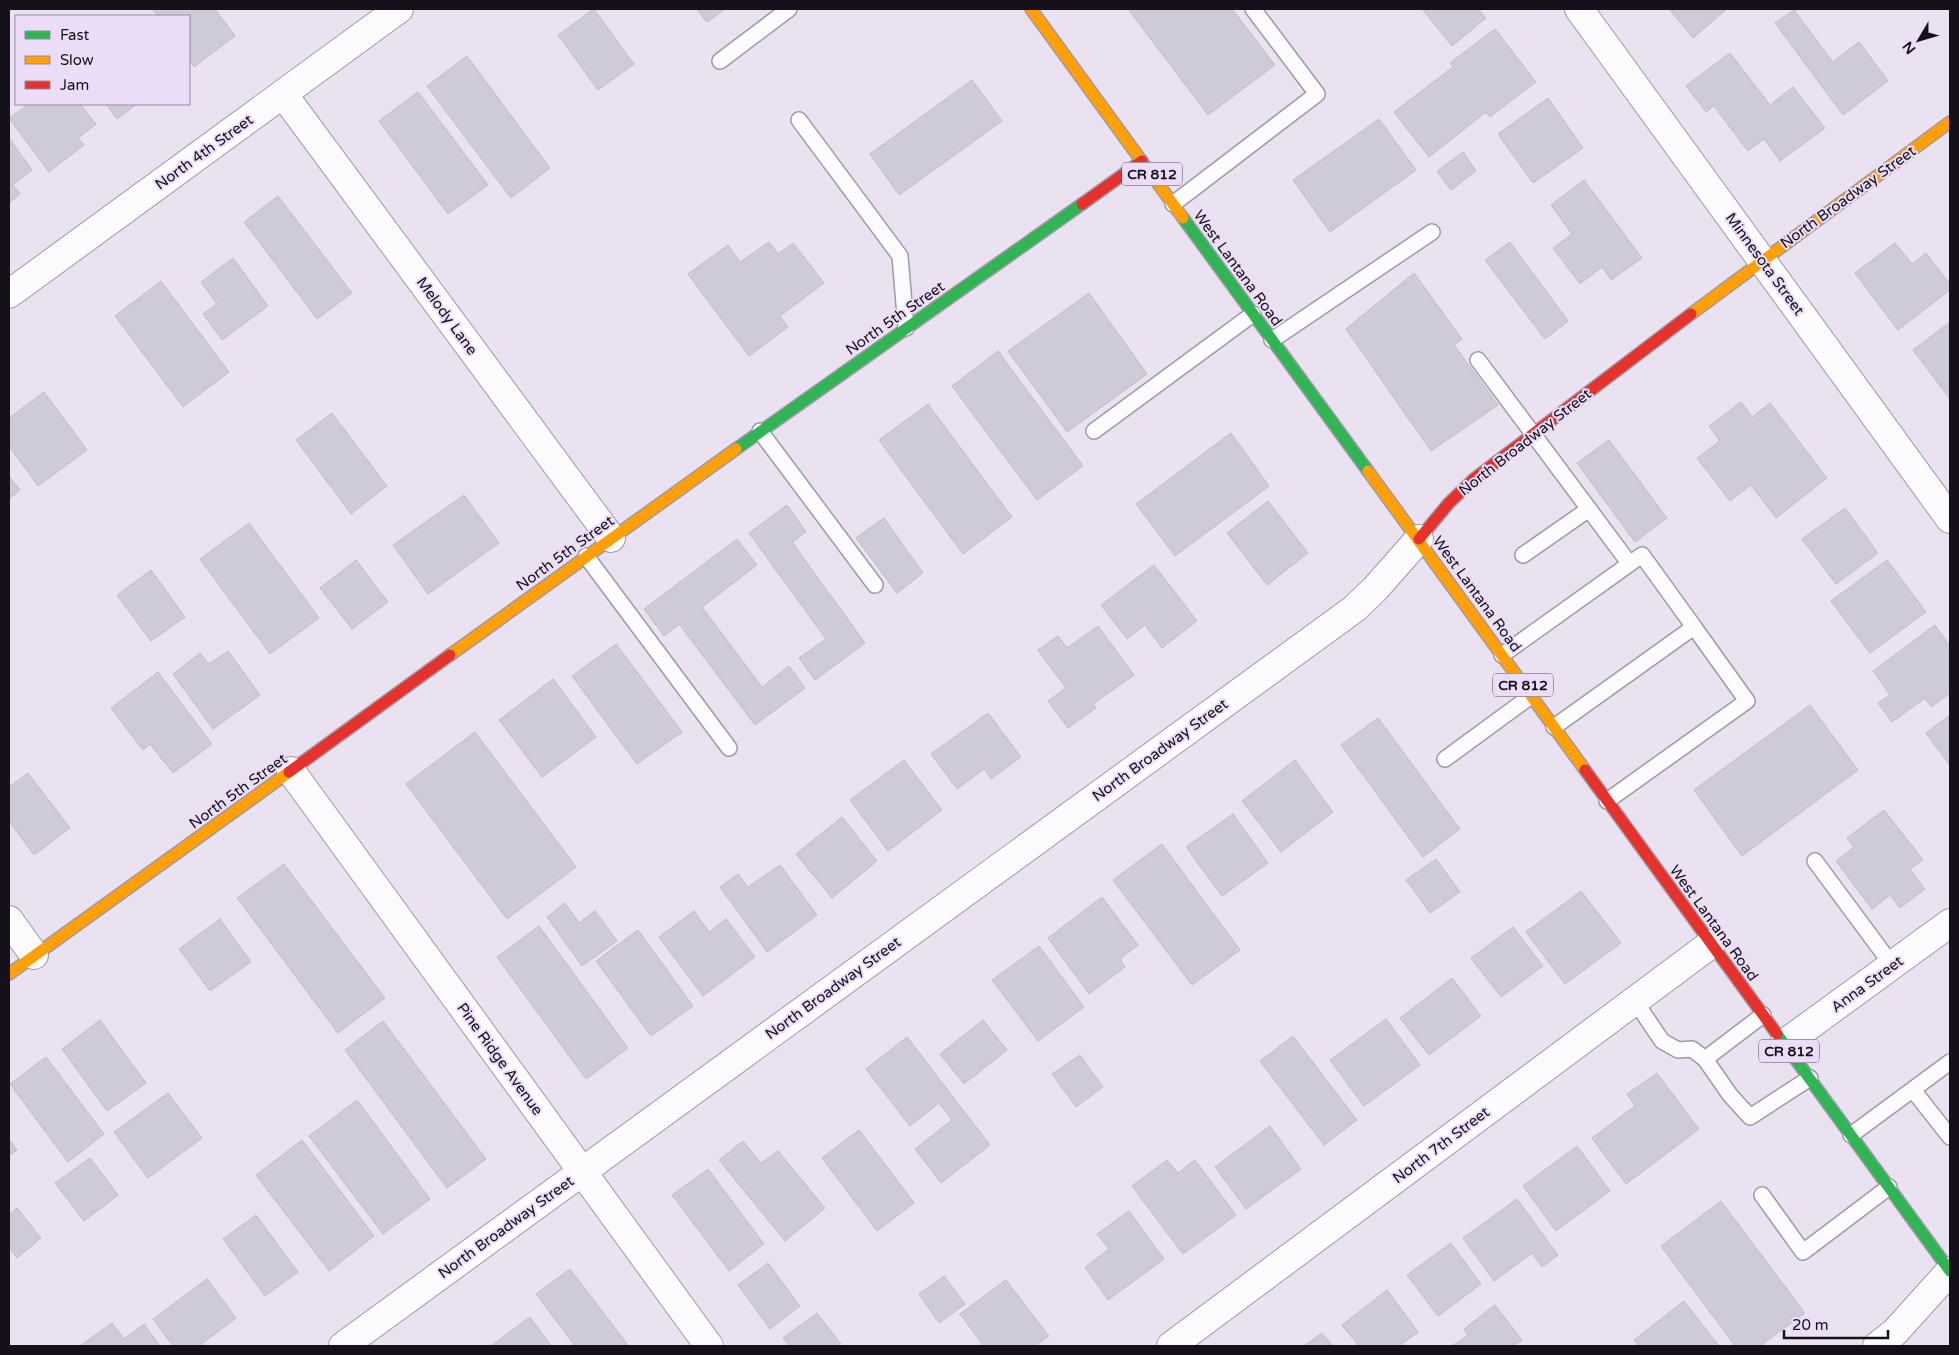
<svg xmlns="http://www.w3.org/2000/svg" width="1959" height="1355" font-family="'Varela Round',sans-serif">
	<rect width="100%" height="100%" fill="#eae2f1"/>
	<!-- building -->
	<g fill="#cecad7" stroke="#c0bcc7">
		<polygon points="152,9 215,9 235,36 194,67 189,59 189,16 158,16"/>
		<polygon points="594,9 634,64 598,90 558,35"/>
		<polygon points="697,9 725,9 707,22"/>
		<polygon points="1128,9 1232,9 1275,65 1208,115"/>
		<polygon points="1422,9 1478,9 1486,18 1452,46"/>
		<polygon points="1669,9 1727,9 1693,38"/>
		<polygon points="1794,10 1833,62 1859,42 1888,81 1843,115 1775,23"/>
		<polygon points="1495,29 1536,82 1490,117 1486,112 1429,157 1394,112 1453,67 1450,63"/>
		<polygon points="1730,53 1770,105 1793,87 1825,128 1780,161 1764,139 1748,151 1714,106 1706,112 1686,86"/>
		<polygon points="467,56 550,168 511,198 427,86"/>
		<polygon points="972,80 1002,121 899,195 870,154"/>
		<polygon points="418,92 488,185 448,214 379,121"/>
		<polygon points="1548,98 1583,148 1533,183 1498,134"/>
		<polygon points="29,104 80,104 96,124 78,138 84,145 49,172 9,118"/>
		<polygon points="106,104 137,104 117,119"/>
		<polygon points="1379,119 1416,170 1330,232 1293,180"/>
		<polygon points="9,138 32,170 13,185 20,194 9,203"/>
		<polygon points="1463,152 1476,171 1451,190 1437,171"/>
		<polygon points="1584,180 1642,258 1611,280 1602,267 1580,284 1553,248 1572,234 1551,205"/>
		<polygon points="278,196 352,293 317,319 244,222"/>
		<polygon points="769,242 778,254 793,243 824,283 780,316 788,327 749,356 688,274 728,245 740,262"/>
		<polygon points="1510,242 1568,321 1545,339 1485,260"/>
		<polygon points="1895,243 1912,264 1926,253 1950,284 1950,290 1898,330 1855,273"/>
		<polygon points="233,258 268,306 222,340 203,314 217,304 201,282"/>
		<polygon points="1414,273 1462,339 1454,345 1498,405 1431,451 1346,329"/>
		<polygon points="161,281 229,372 183,407 115,316"/>
		<polygon points="1089,293 1147,374 1067,432 1008,351"/>
		<polygon points="1950,322 1950,399 1913,350"/>
		<polygon points="998,351 1083,466 1037,500 952,386"/>
		<polygon points="44,392 87,450 38,486 9,446 9,418"/>
		<polygon points="1741,402 1752,417 1770,403 1827,478 1776,518 1751,485 1730,501 1697,458 1720,441 1709,426"/>
		<polygon points="928,404 1012,517 963,554 879,440"/>
		<polygon points="332,413 387,486 351,514 296,440"/>
		<polygon points="1231,433 1269,486 1175,556 1136,504"/>
		<polygon points="1609,440 1667,518 1635,542 1577,463"/>
		<polygon points="9,476 20,490 9,499"/>
		<polygon points="464,495 499,543 428,594 393,545"/>
		<polygon points="1268,501 1308,553 1267,585 1227,533"/>
		<polygon points="787,505 806,532 792,542 865,643 815,680 799,658 826,639 749,533"/>
		<polygon points="1845,508 1878,553 1836,584 1802,539"/>
		<polygon points="884,518 923,573 897,593 856,538"/>
		<polygon points="249,523 319,618 270,654 200,559"/>
		<polygon points="737,539 757,565 702,607 762,687 789,666 805,688 755,725 679,624 664,636 644,609"/>
		<polygon points="356,560 388,602 352,629 320,588"/>
		<polygon points="1887,560 1926,612 1870,653 1831,601"/>
		<polygon points="1154,565 1197,621 1162,648 1145,625 1127,639 1101,605"/>
		<polygon points="151,570 185,617 151,641 117,595"/>
		<polygon points="1935,625 1950,646 1950,693 1931,707 1925,698 1892,722 1878,703 1890,695 1873,671"/>
		<polygon points="1098,626 1134,675 1093,704 1096,708 1068,728 1048,701 1066,688 1038,650 1058,636 1067,648"/>
		<polygon points="616,644 682,732 637,764 572,676"/>
		<polygon points="228,651 260,695 213,729 173,674 200,653 209,664"/>
		<polygon points="158,672 212,744 173,773 150,744 143,750 111,708"/>
		<polygon points="553,679 596,737 542,777 499,720"/>
		<polygon points="1810,705 1858,770 1742,856 1694,790"/>
		<polygon points="988,713 1021,757 991,779 984,769 957,789 931,754"/>
		<polygon points="1950,715 1950,766 1926,733"/>
		<polygon points="1378,718 1460,829 1423,857 1341,745"/>
		<polygon points="475,732 576,867 507,919 406,784"/>
		<polygon points="904,760 942,810 888,851 850,800"/>
		<polygon points="1295,760 1333,812 1281,852 1242,801"/>
		<polygon points="28,773 70,828 34,855 9,821 9,787"/>
		<polygon points="1884,810 1923,860 1910,869 1925,889 1900,908 1890,895 1872,909 1836,861 1854,847 1847,838"/>
		<polygon points="1233,814 1268,863 1222,896 1186,847"/>
		<polygon points="842,817 877,861 832,898 796,854"/>
		<polygon points="1162,844 1240,950 1192,985 1113,880"/>
		<polygon points="1436,859 1460,892 1430,913 1406,880"/>
		<polygon points="284,864 385,998 338,1033 237,898"/>
		<polygon points="780,865 817,915 767,952 720,887 738,874 748,887"/>
		<polygon points="1581,891 1621,943 1565,984 1526,932"/>
		<polygon points="1102,897 1138,945 1120,959 1125,967 1089,994 1048,938"/>
		<polygon points="565,903 579,923 595,911 617,941 582,966 547,917"/>
		<polygon points="694,911 709,932 726,919 755,957 703,996 659,937"/>
		<polygon points="220,919 251,962 210,991 179,949"/>
		<polygon points="539,926 628,1048 586,1079 497,957"/>
		<polygon points="1513,927 1543,966 1501,997 1471,958"/>
		<polygon points="638,930 693,1006 651,1036 596,961"/>
		<polygon points="1039,946 1084,1007 1038,1041 992,980"/>
		<polygon points="1452,978 1481,1016 1429,1055 1400,1018"/>
		<polygon points="1386,1019 1420,1065 1364,1106 1330,1060"/>
		<polygon points="100,1020 146,1083 107,1111 62,1049"/>
		<polygon points="983,1020 1007,1050 964,1084 940,1054"/>
		<polygon points="383,1021 486,1159 447,1188 345,1050"/>
		<polygon points="1293,1036 1357,1120 1324,1145 1260,1061"/>
		<polygon points="907,1037 990,1145 941,1183 915,1149 952,1120 939,1103 910,1126 866,1069"/>
		<polygon points="1080,1055 1103,1087 1076,1107 1052,1074"/>
		<polygon points="46,1057 104,1134 68,1162 10,1084"/>
		<polygon points="1657,1073 1699,1129 1626,1184 1592,1138 1635,1106 1627,1094"/>
		<polygon points="168,1093 202,1138 148,1178 114,1132"/>
		<polygon points="357,1100 430,1199 383,1234 309,1136"/>
		<polygon points="1270,1126 1301,1169 1246,1209 1215,1167"/>
		<polygon points="859,1130 914,1203 877,1231 822,1158"/>
		<polygon points="9,1139 17,1150 9,1156"/>
		<polygon points="302,1140 374,1236 329,1271 256,1175"/>
		<polygon points="743,1141 761,1163 778,1151 825,1208 785,1241 719,1160"/>
		<polygon points="1577,1146 1610,1191 1556,1231 1523,1186"/>
		<polygon points="90,1158 118,1195 84,1221 55,1183"/>
		<polygon points="1167,1160 1178,1173 1195,1160 1236,1215 1183,1254 1132,1186"/>
		<polygon points="708,1169 764,1244 729,1271 672,1195"/>
		<polygon points="1517,1199 1558,1255 1542,1267 1532,1253 1494,1281 1463,1238"/>
		<polygon points="1721,1201 1805,1313 1760,1346 1735,1346 1661,1246"/>
		<polygon points="17,1208 41,1238 17,1258 9,1248 9,1215"/>
		<polygon points="1129,1211 1164,1259 1108,1300 1085,1267 1109,1249 1097,1234"/>
		<polygon points="256,1215 298,1272 265,1296 223,1239"/>
		<polygon points="1451,1243 1481,1284 1438,1316 1407,1275"/>
		<polygon points="768,1263 800,1306 770,1329 738,1285"/>
		<polygon points="570,1269 628,1345 626,1346 575,1346 536,1294"/>
		<polygon points="944,1276 965,1304 939,1323 919,1294"/>
		<polygon points="207,1279 236,1318 199,1346 173,1346 153,1319"/>
		<polygon points="1006,1280 1049,1336 1035,1346 984,1346 960,1314"/>
		<polygon points="1387,1290 1418,1332 1399,1346 1359,1346 1342,1325"/>
		<polygon points="1684,1301 1719,1346 1639,1346 1634,1340"/>
		<polygon points="1495,1305 1522,1340 1513,1346 1452,1346 1468,1335 1464,1329"/>
		<polygon points="817,1313 841,1344 838,1346 789,1346 783,1338"/>
		<polygon points="530,1317 551,1346 491,1346"/>
		<polygon points="112,1323 124,1339 144,1324 160,1346 80,1346"/>
		<polygon points="1322,1333 1333,1346 1304,1346"/>
	</g>
	<g fill="none" stroke-linecap="round" stroke-linejoin="round">
		<!-- lane casing -->
		<g stroke="#a099a5" stroke-width="18">
			<g id="lane">
				<polyline points="720,61 789,9"/>
				<polyline points="799,120 900,256 906,328"/>
				<polyline points="1173,204 1317,94 1253,9"/>
				<polyline points="1272,340 1432,232"/>
				<polyline points="1478,360 1629,563"/>
				<polyline points="760,431 875,585"/>
				<polyline points="1094,431 1253,314"/>
				<polyline points="1523,555 1589,509"/>
				<polyline points="586,556 729,748"/>
				<polyline points="1502,655 1642,555 1694,627"/>
				<polyline points="1554,727 1694,627 1747,701 1607,801"/>
				<polyline points="1445,759 1531,696"/>
				<polyline points="1815,861 1892,965"/>
				<polyline points="1635,1001 1662,1041 1678,1050 1692,1049 1705,1059"/>
				<polyline points="1763,1015 1705,1059 1730,1095 1750,1117 1810,1078"/>
				<polyline points="1913,1090 1950,1137"/>
				<polyline points="1851,1135 1950,1062"/>
				<polyline points="1762,1195 1803,1252 1889,1187"/>
			</g>
		</g>
		<!-- street casing -->
		<g stroke="#a099a5" stroke-width="30">
			<g id="street">
				<polyline points="1579,9 1950,519"/>
				<polyline points="283,94 611,538"/>
				<polyline points="9,294 399,9"/>
				<polyline points="291,771 709,1346"/>
				<polyline points="9,920 34,955"/>
				<polyline points="1784,1044 1950,923"/>
				<polyline points="343,1346 1354,609 1375,589 1419,539"/>
				<polyline points="1171,1346 1711,944"/>
				<polyline points="1877,1346 1895,1332 1950,1271"/>
			</g>
		</g>
		<!-- fast casing -->
		<g stroke="#a099a5" stroke-width="14">
			<g id="fast">
				<polyline points="1183,218 1368,471"/>
				<polyline points="736,449 1082,204"/>
				<polyline points="1777,1034 1950,1271"/>
			</g>
		</g>
		<!-- slow casing -->
		<g stroke="#a099a5" stroke-width="14">
			<g id="slow">
				<polyline points="1031,9 1183,218"/>
				<polyline points="1691,314 1950,122"/>
				<polyline points="1368,471 1585,770"/>
				<polyline points="450,655 736,449"/>
				<polyline points="9,974 289,772"/>
			</g>
		</g>
		<!-- jam casing -->
		<g stroke="#a099a5" stroke-width="14">
			<g id="jam">
				<polyline points="1082,204 1142,161"/>
				<polyline points="1419,539 1449,503 1474,479 1691,314"/>
				<polyline points="1585,770 1777,1034"/>
				<polyline points="289,772 450,655"/>
			</g>
		</g>
		<!-- lane -->
		<use href="#lane" stroke="#fcfbfd" stroke-width="15"/>
		<!-- street -->
		<use href="#street" stroke="#fcfbfd" stroke-width="28"/>
		<!-- fast -->
		<use href="#fast" stroke="#30b455" stroke-width="11"/>
		<!-- slow -->
		<use href="#slow" stroke="#ff9f0a" stroke-width="11"/>
		<!-- jam -->
		<use href="#jam" stroke="#e5322d" stroke-width="11"/>
	</g>
	<g text-anchor="middle" stroke-width="4" stroke-linejoin="round" paint-order="stroke">
		<!-- shield labels -->
		<g fill="#ebdcf7" stroke="#554d5c" stroke-width="1">
			<rect x="1122" y="162.5" width="60" height="23" rx="4"/>
			<rect x="1493" y="673.5" width="60" height="23" rx="4"/>
			<rect x="1759" y="1039.5" width="60" height="23" rx="4"/>
		</g>
		<g font-size="14" font-weight="bold" fill="#151019">
			<text x="1152" y="179">CR 812</text>
			<text x="1523" y="690">CR 812</text>
			<text x="1789" y="1056">CR 812</text>
		</g>
		<!-- street labels -->
		<g font-size="15" fill="#151019" stroke="#ebdcf7">
			<text transform="translate(204 152) rotate(-36)" y="5">North 4th Street</text>
			<text transform="translate(1848 197) rotate(-36)" y="5">North Broadway Street</text>
			<text transform="translate(1765 264) rotate(54)" y="5">Minnesota Street</text>
			<text transform="translate(1238 268) rotate(54)" y="5">West Lantana Road</text>
			<text transform="translate(447 316) rotate(54)" y="5">Melody Lane</text>
			<text transform="translate(895 318) rotate(-35)" y="5">North 5th Street</text>
			<text transform="translate(1525 442) rotate(-38)" y="5">North Broadway Street</text>
			<text transform="translate(565 553) rotate(-36)" y="5">North 5th Street</text>
			<text transform="translate(1477 594) rotate(54)" y="5">West Lantana Road</text>
			<text transform="translate(1160 750) rotate(-36)" y="5">North Broadway Street</text>
			<text transform="translate(238 791) rotate(-36)" y="5">North 5th Street</text>
			<text transform="translate(1714 923) rotate(54)" y="5">West Lantana Road</text>
			<text transform="translate(1867 984) rotate(-36)" y="5">Anna Street</text>
			<text transform="translate(833 988) rotate(-36)" y="5">North Broadway Street</text>
			<text transform="translate(500 1059) rotate(54)" y="5">Pine Ridge Avenue</text>
			<text transform="translate(1441 1145) rotate(-37)" y="5">North 7th Street</text>
			<text transform="translate(506 1227) rotate(-36)" y="5">North Broadway Street</text>
		</g>
	</g>
	<!-- border -->
	<rect width="1959" height="1355" fill="none" stroke="#151019" stroke-width="20"/>
	<!-- legend -->
	<rect x="15" y="15" width="175" height="90" fill="#ebdcf7" stroke="#958a9e"/>
	<rect x="25" y="31" width="25" height="8" fill="#30b455" stroke="#958a9e"/>
	<text x="60" y="40" font-size="15" fill="#151019">Fast</text>
	<rect x="25" y="56" width="25" height="8" fill="#ff9f0a" stroke="#958a9e"/>
	<text x="60" y="65" font-size="15" fill="#151019">Slow</text>
	<rect x="25" y="81" width="25" height="8" fill="#e5322d" stroke="#958a9e"/>
	<text x="60" y="90" font-size="15" fill="#151019">Jam</text>
	<!-- north arrow -->
	<g transform="translate(1919 40) rotate(232)" stroke="#ebdcf7" stroke-width="4" paint-order="stroke">
	<path d="M0-4L9 19L0 12L-9 19Z" fill="#151019"/>
	<text y="-8" font-size="14" font-weight="bold" text-anchor="middle" fill="#151019">N</text>
	</g>
	<!-- scale -->
	<path d="M1784 1330v8h104v-8" fill="none" stroke="#151019" stroke-width="2.5"/>
	<text x="1792" y="1330" font-size="15" fill="#151019" stroke="#ebdcf7" stroke-width="4" paint-order="stroke">20 m</text>
</svg>
